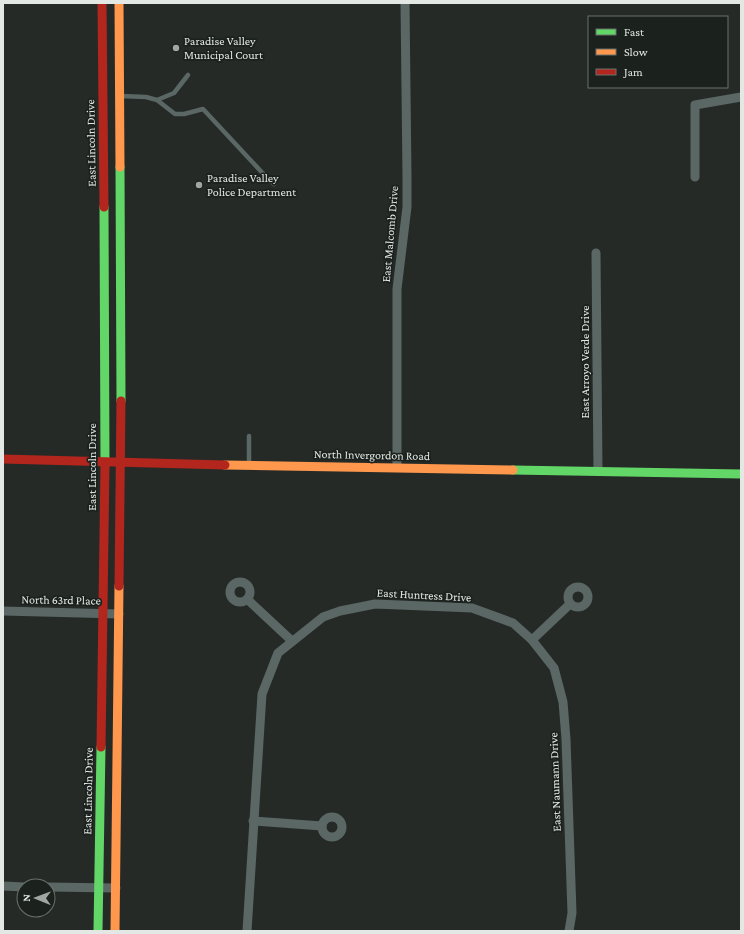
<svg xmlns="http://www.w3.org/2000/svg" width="744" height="934" font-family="'Crimson Pro',serif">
	<rect width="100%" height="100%" fill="#252a27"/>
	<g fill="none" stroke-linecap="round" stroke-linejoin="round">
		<!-- lane -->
		<g stroke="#5a6765" stroke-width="4.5">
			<polyline points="121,96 146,97 157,100 175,114 184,114 203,109 269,180 274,184"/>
			<polyline points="157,100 174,93 188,75"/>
			<polyline points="249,464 249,436"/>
		</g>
		<!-- street -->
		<g stroke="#5a6765" stroke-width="9">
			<polyline points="695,177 695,105 741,97"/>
			<polyline points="596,253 598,471"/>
			<polyline points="397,467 397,289 407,207 407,177 405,3"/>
			<circle cx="240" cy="592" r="10"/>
			<circle cx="578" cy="597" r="10"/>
			<polyline points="247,599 292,641"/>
			<polyline points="3,611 119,614"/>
			<polyline points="532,640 570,604"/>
			<circle cx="332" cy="827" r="10"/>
			<polyline points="253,821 322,826"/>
			<polyline points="3,886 24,887"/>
			<polyline points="48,887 116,888"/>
			<polyline points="247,931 262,694 278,653 323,617 340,611 375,604 472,608 513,623 532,640 554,668 563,702 566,739 572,913 569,931"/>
		</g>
		<!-- fast -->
		<g stroke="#63d668" stroke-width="9">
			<polyline points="120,167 121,401"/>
			<polyline points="104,207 105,465"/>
			<polyline points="513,470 741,474"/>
			<polyline points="98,931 101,747"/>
		</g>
		<!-- slow -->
		<g stroke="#ff974d" stroke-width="9">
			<polyline points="119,3 120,167"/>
			<polyline points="225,465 513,470"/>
			<polyline points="115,931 119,586"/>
		</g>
		<!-- jam -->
		<g stroke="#b3261e" stroke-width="9">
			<polyline points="102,3 104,207"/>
			<polyline points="3,459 225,465"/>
			<polyline points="119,586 121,401"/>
			<polyline points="101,747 105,465"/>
		</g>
	</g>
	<!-- markers -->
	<g fill="#a0a6a2" stroke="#1b211d" stroke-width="1.5">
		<circle cx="176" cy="48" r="4"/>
		<circle cx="199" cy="185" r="4"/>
	</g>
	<g text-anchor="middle" stroke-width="3.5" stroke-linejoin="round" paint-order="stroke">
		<!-- poi labels -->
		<g font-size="12" fill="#e3e8e5" stroke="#1b211d" text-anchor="start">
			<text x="184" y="45">Paradise Valley<tspan x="184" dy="14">Municipal Court</tspan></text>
			<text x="207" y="182">Paradise Valley<tspan x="207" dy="14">Police Department</tspan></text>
		</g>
		<!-- street labels -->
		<g font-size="12" fill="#e3e8e5" stroke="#1b211d">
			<text transform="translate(91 143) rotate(-91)" y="4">East Lincoln Drive</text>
			<text transform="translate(390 234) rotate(-85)" y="4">East Malcomb Drive</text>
			<text transform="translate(585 362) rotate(-90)" y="4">East Arroyo Verde Drive</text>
			<text transform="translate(372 455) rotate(1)" y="4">North Invergordon Road</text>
			<text transform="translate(92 467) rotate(-90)" y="4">East Lincoln Drive</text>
			<text transform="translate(424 595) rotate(3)" y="4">East Huntress Drive</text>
			<text transform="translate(61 600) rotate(1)" y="4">North 63rd Place</text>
			<text transform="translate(555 782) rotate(-92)" y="4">East Naumann Drive</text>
			<text transform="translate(88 791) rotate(-89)" y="4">East Lincoln Drive</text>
		</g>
	</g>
	<!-- border -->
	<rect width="744" height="934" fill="none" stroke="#e3e8e5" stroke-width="8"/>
	<!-- legend -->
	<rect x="588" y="16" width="140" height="72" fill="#1b211d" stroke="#6b716d"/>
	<rect x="596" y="29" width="20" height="6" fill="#63d668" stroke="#6b716d"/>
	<text x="624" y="36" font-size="12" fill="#e3e8e5">Fast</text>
	<rect x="596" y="49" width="20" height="6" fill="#ff974d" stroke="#6b716d"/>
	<text x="624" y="56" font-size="12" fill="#e3e8e5">Slow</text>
	<rect x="596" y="69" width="20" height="6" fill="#b3261e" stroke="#6b716d"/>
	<text x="624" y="76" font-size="12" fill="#e3e8e5">Jam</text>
	<!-- north arrow -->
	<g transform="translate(36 898) rotate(271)"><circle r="19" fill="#1b211d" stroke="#6b716d"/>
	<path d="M0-3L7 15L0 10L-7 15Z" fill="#a0a6a2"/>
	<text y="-6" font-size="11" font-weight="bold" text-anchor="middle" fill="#e3e8e5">N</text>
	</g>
</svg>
